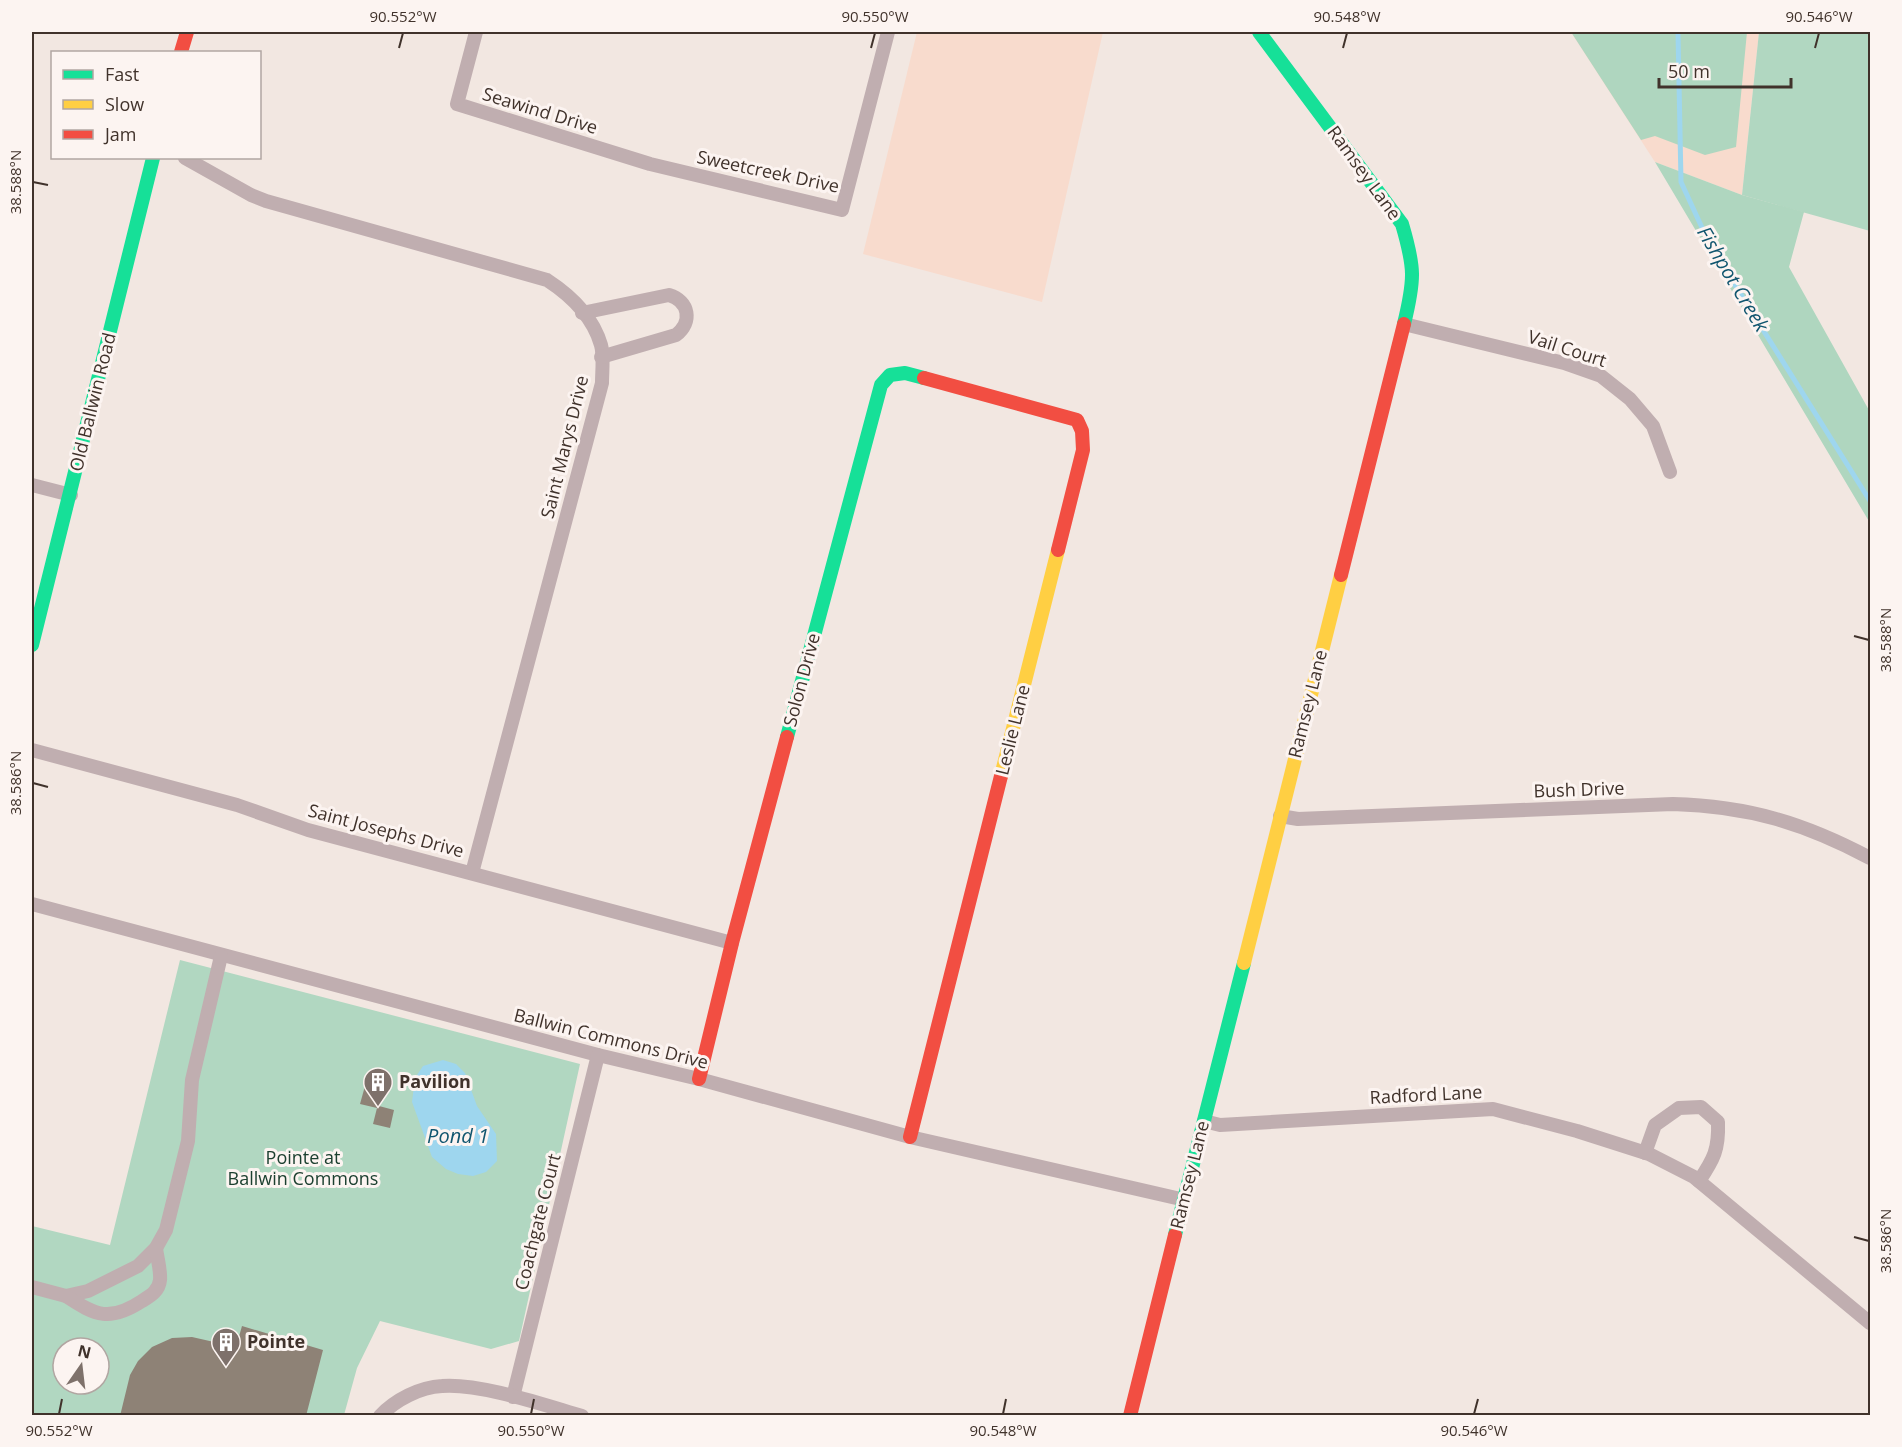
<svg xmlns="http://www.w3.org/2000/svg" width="1902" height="1447" font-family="'Open Sans',sans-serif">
	<rect width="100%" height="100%" fill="#f2e7e1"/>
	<!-- built -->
	<g fill="#f8dbcd">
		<polygon points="917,32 1103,32 1042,302 863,254"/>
		<polygon points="1571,32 1759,32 1742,195 1655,162"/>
	</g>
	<!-- green -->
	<g fill="#b1d7c1" fill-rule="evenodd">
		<polygon points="1759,32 1870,32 1870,231 1742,195"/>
		<path d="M180 960 580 1064 519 1341 491 1349 380 1321 357 1368 344 1415 32 1416V1226L110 1245ZM63 1348H99V1384H63Z"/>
	</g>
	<!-- forest -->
	<g fill="#afd6bf">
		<polygon points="1571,32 1747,32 1736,147 1705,155 1655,136 1641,140"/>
		<polygon points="1655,162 1742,195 1804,212 1789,267 1870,412 1870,523"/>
	</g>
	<!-- water -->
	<polygon fill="#9ed6ee" points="443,1060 456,1064 465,1073 477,1106 496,1134 497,1161 486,1172 473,1176 458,1174 446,1169 432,1157 412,1102 415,1078 423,1066"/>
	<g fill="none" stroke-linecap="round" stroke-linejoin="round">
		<!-- stream -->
		<polyline stroke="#9ed6ee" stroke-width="5" points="1678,32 1681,182 1710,245 1870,501"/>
	</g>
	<!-- building -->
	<g fill="#8e8276">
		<polygon points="365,1086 382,1090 379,1106 394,1110 390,1128 373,1124 377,1108 360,1104"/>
		<polygon points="242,1326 323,1350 306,1416 120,1416 130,1375 138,1361 152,1347 172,1338 192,1337 236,1347"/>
	</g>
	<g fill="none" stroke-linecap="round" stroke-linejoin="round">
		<!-- street -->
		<g stroke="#c0aeb0" stroke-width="14">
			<polyline points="476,32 457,104 650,164 842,210 888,32"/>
			<path d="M185 158 251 195 266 201 547 280C570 295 593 317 601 345 604 356 602 371 602 383L472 873"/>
			<path d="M582 313 669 295C689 301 693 322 676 335L601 357"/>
			<polyline points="1404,324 1564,363 1601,376 1630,399 1653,426 1670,472"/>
			<polyline points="32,485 71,495"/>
			<polyline points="32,750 237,805 308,830 732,943"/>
			<path d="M1280 816 1298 819 1673 804C1748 806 1804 823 1870 858"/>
			<polyline points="32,904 598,1055 699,1079 910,1137 1185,1200"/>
			<polyline points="1204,1121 1220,1125 1493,1109 1577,1131 1649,1154 1694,1177 1870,1323"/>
			<path d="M1645 1153 1655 1125 1679 1108 1701 1107 1718 1122C1719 1149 1714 1159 1699 1181"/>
			<polyline points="32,1287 66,1296 88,1291 138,1266 156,1248 166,1230 188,1141 192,1080 221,956"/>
			<path d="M66 1296C96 1316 110 1322 142 1301 150 1296 159 1291 160 1280 161 1271 157 1257 156 1248"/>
			<polyline points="513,1397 598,1055"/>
			<path d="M380 1416C395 1400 420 1387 442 1386 480 1383 544 1405 582 1416"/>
		</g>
		<!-- fast -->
		<g stroke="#16e098" stroke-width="14">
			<path d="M1259 32 1402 224C1415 268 1415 279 1404 324"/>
			<polyline points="32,645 153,158"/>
			<polyline points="787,737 881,385 890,375 905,373 924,378"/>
			<polyline points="1175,1235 1244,963"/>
		</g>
		<!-- slow -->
		<g stroke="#ffcf43" stroke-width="14">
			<polyline points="1001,776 1058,550"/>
			<polyline points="1244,963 1341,575"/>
		</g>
		<!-- jam -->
		<g stroke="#f24e42" stroke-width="14">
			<polyline points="181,52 187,32"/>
			<polyline points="924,378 1077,420 1082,431 1083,450 1058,550"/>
			<polyline points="1341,575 1404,324"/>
			<polyline points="699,1079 732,943 787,737"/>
			<polyline points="910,1137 1001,776"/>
			<polyline points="1130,1416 1175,1235"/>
		</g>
	</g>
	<!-- ticks -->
	<path fill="none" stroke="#40322b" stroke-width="2" d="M399 48 403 33M871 48 875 33M1343 48 1347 33M1815 48 1819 33M33 182 48 185M1854 636 1869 640M33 783 48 787M1854 1237 1869 1241M59 1414 62 1399M531 1414 534 1399M1003 1414 1006 1399M1474 1414 1478 1399"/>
	<!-- icons -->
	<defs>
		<g id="building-pin" transform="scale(1.5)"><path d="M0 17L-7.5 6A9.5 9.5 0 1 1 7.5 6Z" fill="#7e716b" stroke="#fcf4f1"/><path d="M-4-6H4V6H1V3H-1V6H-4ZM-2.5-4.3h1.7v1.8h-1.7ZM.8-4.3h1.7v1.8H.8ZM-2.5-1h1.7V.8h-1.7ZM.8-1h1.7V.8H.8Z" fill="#fff"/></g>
	</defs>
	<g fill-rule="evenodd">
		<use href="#building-pin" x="378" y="1082"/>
		<use href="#building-pin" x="226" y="1342"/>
	</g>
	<g text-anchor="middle" stroke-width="6" stroke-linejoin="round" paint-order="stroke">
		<!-- street labels -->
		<g font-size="18" fill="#40322b" stroke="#fcf4f1">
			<text transform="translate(540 111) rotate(17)" y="6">Seawind Drive</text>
			<text transform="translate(768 172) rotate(12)" y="6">Sweetcreek Drive</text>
			<text transform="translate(1364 173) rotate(54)" y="6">Ramsey Lane</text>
			<text transform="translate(1567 349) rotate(18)" y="6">Vail Court</text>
			<text transform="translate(93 402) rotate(-76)" y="6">Old Ballwin Road</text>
			<text transform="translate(565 447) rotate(-76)" y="6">Saint Marys Drive</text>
			<text transform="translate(802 680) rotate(-75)" y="6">Solon Drive</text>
			<text transform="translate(1308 704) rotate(-76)" y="6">Ramsey Lane</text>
			<text transform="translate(1013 730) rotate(-76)" y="6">Leslie Lane</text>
			<text transform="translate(1579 790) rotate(-2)" y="6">Bush Drive</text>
			<text transform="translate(386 831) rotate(15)" y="6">Saint Josephs Drive</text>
			<text transform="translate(611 1039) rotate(14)" y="6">Ballwin Commons Drive</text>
			<text transform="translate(1426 1095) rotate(-3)" y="6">Radford Lane</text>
			<text transform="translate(1190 1175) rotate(-76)" y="6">Ramsey Lane</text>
			<text transform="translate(538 1222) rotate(-76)" y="6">Coachgate Court</text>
		</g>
		<!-- poi labels -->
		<g font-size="18" font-weight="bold" fill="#40322b" stroke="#fcf4f1" text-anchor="start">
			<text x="399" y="1088">Pavilion</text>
			<text x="247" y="1348">Pointe</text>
		</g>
		<!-- park labels -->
		<g font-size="18" fill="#1c4030" stroke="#fcf4f1">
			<text x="303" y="1164">Pointe at<tspan x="303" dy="21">Ballwin Commons</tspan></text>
		</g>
		<!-- water labels -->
		<g font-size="20" font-style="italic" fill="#11566f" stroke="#fcf4f1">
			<text transform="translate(1733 279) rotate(59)" y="7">Fishpot Creek</text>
			<text x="458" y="1143">Pond 1</text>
		</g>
	</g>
	<!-- border -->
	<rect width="1902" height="1447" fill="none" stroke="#fcf4f1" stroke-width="66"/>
	<!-- legend -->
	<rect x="51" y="51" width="210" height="108" fill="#fcf4f1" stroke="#b1a6a2" stroke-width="1.5"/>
	<rect x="63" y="70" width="30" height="9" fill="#16e098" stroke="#b1a6a2" stroke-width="1.5"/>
	<text x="105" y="81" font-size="18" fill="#40322b">Fast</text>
	<rect x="63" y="100" width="30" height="9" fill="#ffcf43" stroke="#b1a6a2" stroke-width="1.5"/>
	<text x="105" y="111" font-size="18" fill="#40322b">Slow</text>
	<rect x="63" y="130" width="30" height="9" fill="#f24e42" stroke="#b1a6a2" stroke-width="1.5"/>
	<text x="105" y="141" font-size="18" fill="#40322b">Jam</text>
	<!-- north arrow -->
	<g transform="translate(81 1366) rotate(14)"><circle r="28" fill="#fcf4f1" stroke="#b1a6a2" stroke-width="1.5"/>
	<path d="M0-4.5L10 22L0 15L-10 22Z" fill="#7e716b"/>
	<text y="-9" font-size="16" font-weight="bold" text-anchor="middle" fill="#40322b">N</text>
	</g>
	<!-- scale -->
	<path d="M1659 78v9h132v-9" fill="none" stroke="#40322b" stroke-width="3"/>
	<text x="1668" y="78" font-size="18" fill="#40322b" stroke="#fcf4f1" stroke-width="4.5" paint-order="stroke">50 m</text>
	<rect x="33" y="33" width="1836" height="1381" fill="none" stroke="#40322b" stroke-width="2"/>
	<g font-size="15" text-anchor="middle" fill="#40322b">
		<text x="403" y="22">90.552°W</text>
		<text x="875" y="22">90.550°W</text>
		<text x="1347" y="22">90.548°W</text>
		<text x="1819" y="22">90.546°W</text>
		<text transform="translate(16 182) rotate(-90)" y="5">38.588°N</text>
		<text transform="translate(1886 640) rotate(-90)" y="5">38.588°N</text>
		<text transform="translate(16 783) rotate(-90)" y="5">38.586°N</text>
		<text transform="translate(1886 1241) rotate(-90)" y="5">38.586°N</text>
		<text x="59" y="1436">90.552°W</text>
		<text x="531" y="1436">90.550°W</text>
		<text x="1003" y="1436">90.548°W</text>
		<text x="1474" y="1436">90.546°W</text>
	</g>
</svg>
